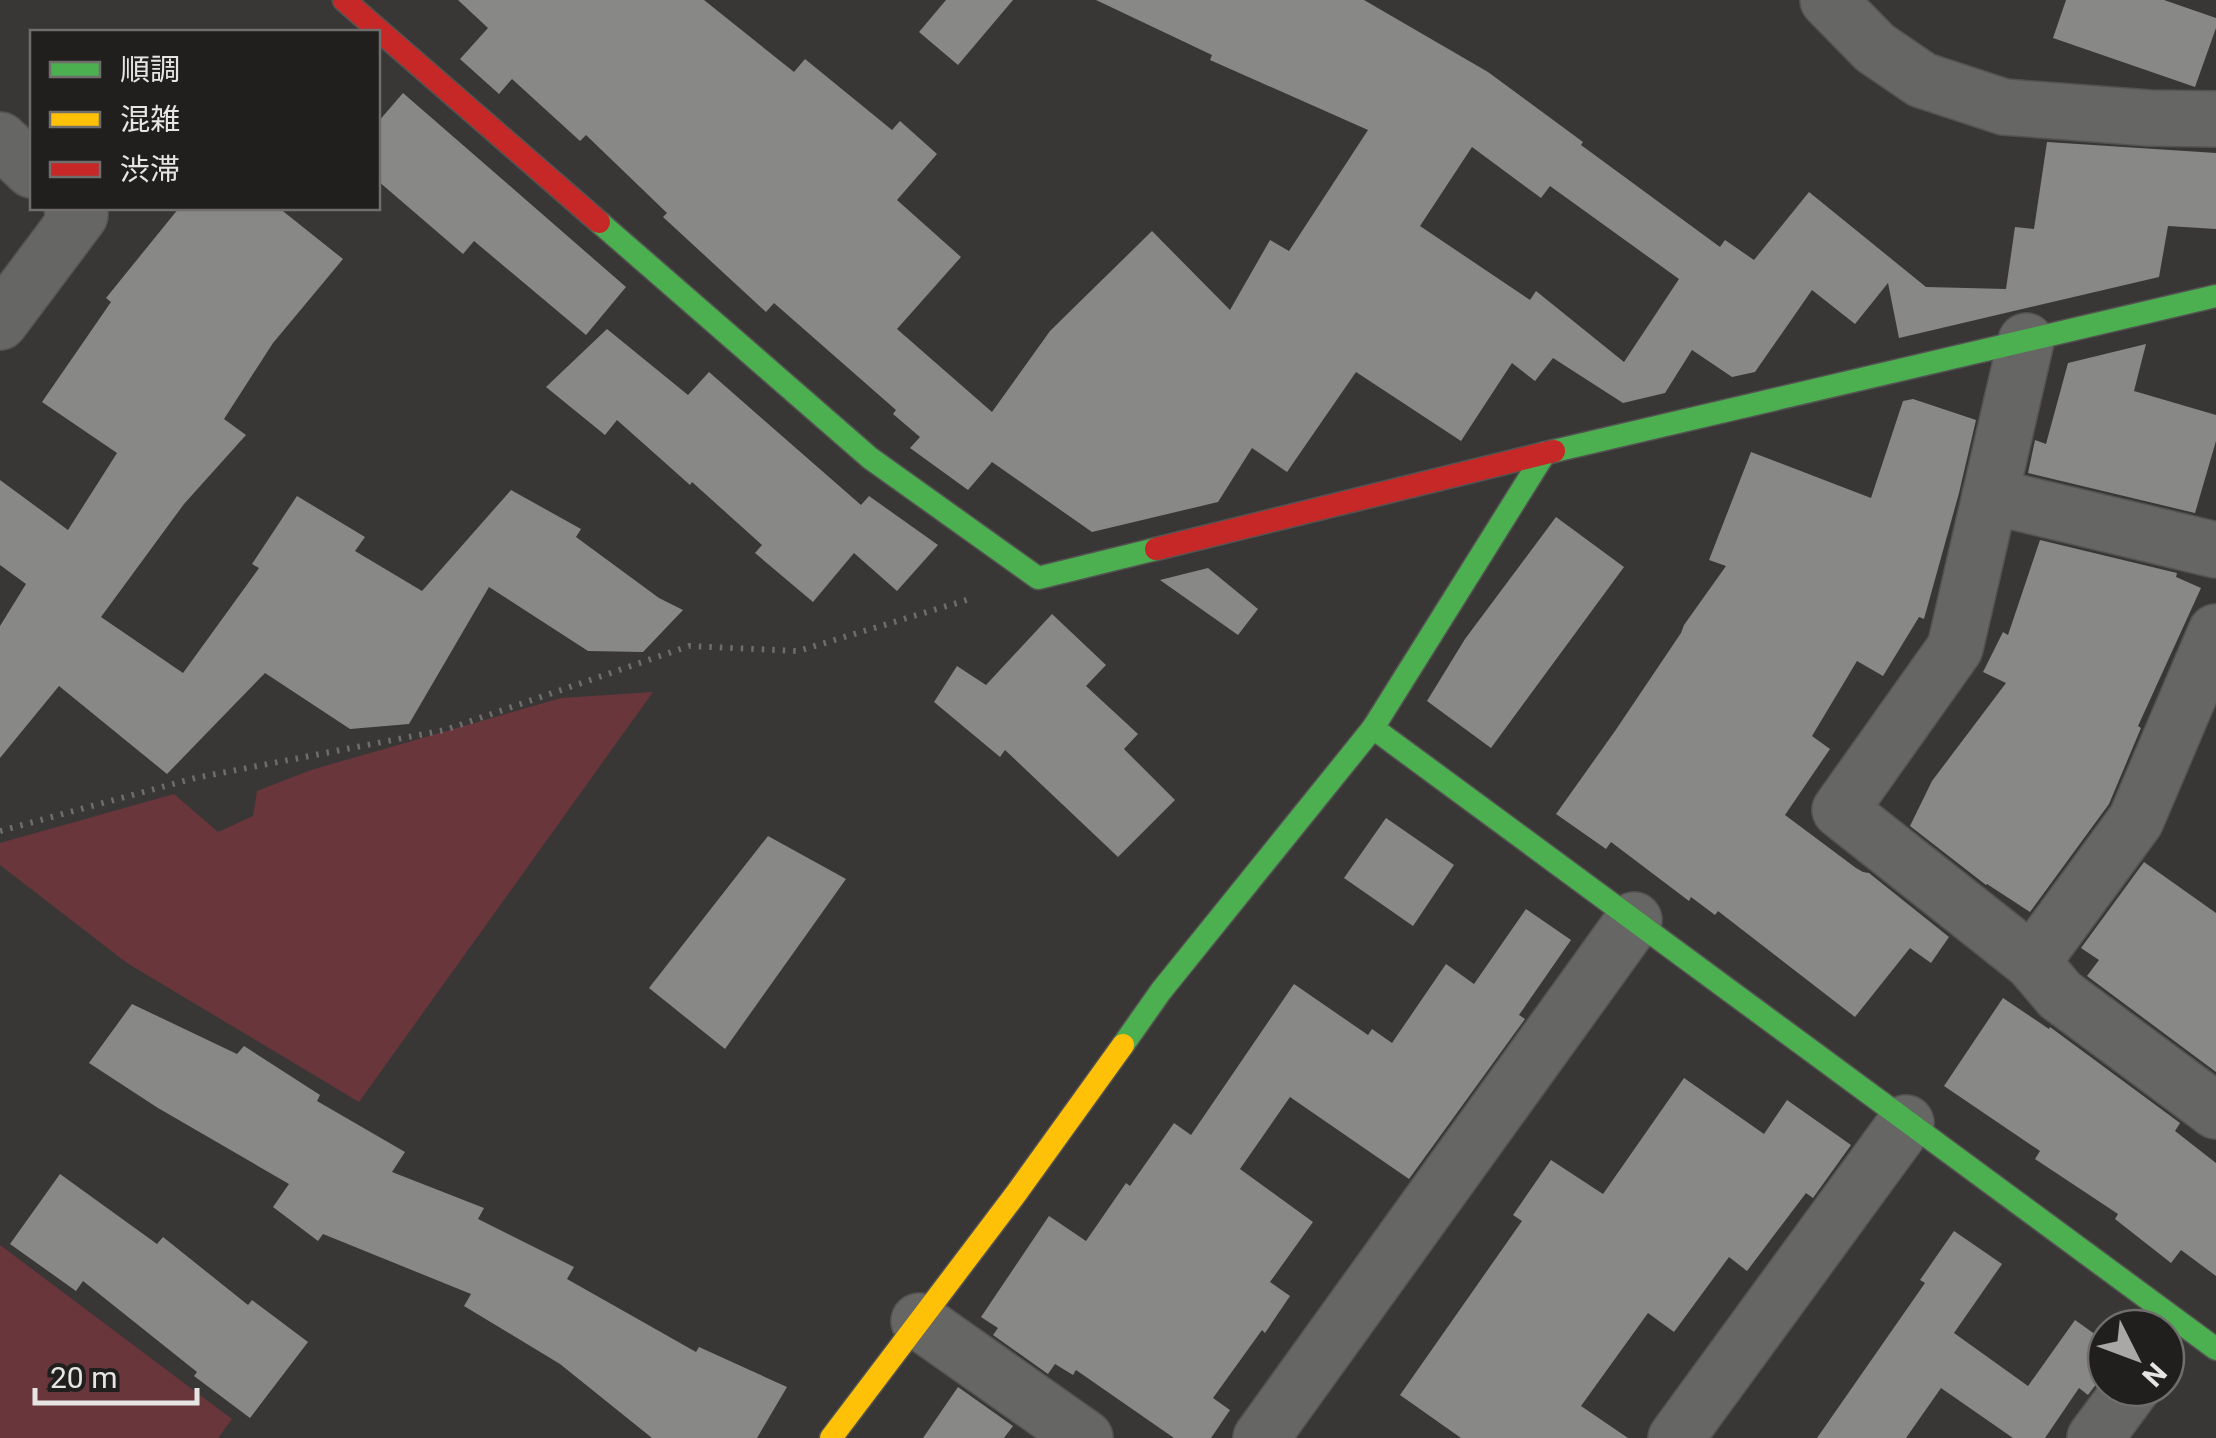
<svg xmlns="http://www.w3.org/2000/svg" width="2216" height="1438" font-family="Roboto,'Noto Sans JP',sans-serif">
	<rect width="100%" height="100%" fill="#383736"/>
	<!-- green -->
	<g fill="#69363b">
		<polygon points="653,692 359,1102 127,963 0,865 0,843 174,794 218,832 253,816 257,791 311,770 561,698"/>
		<polygon points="0,1245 232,1419 218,1438 0,1438"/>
	</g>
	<!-- building -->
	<g fill="#888887" fill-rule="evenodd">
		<path d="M458 0H704L794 72 805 59 892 130 900 121 937 154 897 200 961 257 897 329 992 412 1050 331 1152 231 1230 310 1270 240 1289 251 1368 130 1210 60 1212 55 1096 0H1364L1488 72 1583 142 1581 145 1720 247 1725 240 1754 260 1809 192 1926 287 2006 289 2015 227 2034 229 2047 142 2216 153V229L2168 226 2159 277 1899 338 1888 283 1855 324 1812 290 1755 372 1732 377 1692 350 1665 393 1623 403 1553 358 1535 381 1512 363 1461 441 1356 372 1287 472 1252 448 1218 502 1092 532 992 462 968 490 910 448 920 437 893 414 896 410 774 303 766 312 663 217 667 213 586 135 580 141 512 79 499 94 460 59 488 28ZM1472 147 1541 198 1550 186 1679 279 1624 362 1536 291 1530 300 1420 226Z"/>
		<polygon points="946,0 1013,0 958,65 919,32"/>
		<polygon points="2066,0 2164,0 2216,18 2216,28 2195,87 2053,38"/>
		<polygon points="403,93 626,287 586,335 474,241 463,254 378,181 378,122"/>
		<polygon points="179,208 279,208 343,259 273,343 224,419 246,435 184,504 101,617 183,673 259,568 252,564 297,496 365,537 355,551 422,591 511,490 581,529 576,537 659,598 683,610 643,652 588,651 489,587 409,724 350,729 265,673 167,774 59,686 0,758 0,626 26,584 0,565 0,480 68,530 117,453 42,402 111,302 106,298"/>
		<polygon points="607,329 688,395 709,372 861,505 869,496 938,545 897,591 854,553 813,602 755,553 762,545 692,482 690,485 617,420 605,435 546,387"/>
		<polygon points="2146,344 2134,391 2216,415 2216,441 2195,513 2028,473 2035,440 2046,444 2068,363"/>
		<polygon points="1913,399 1976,420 1959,493 1924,619 1919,617 1883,676 1857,661 1812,736 1830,749 1785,815 1856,868 1863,872 1869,873 1949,937 1931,963 1910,948 1855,1017 1718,911 1715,915 1691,897 1689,901 1611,842 1606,849 1556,814 1615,731 1681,633 1684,625 1726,566 1709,560 1751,452 1871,498 1903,401"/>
		<polygon points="1556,517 1624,567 1491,748 1427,701 1465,639"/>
		<polygon points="2040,540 2177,573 2176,577 2201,588 2138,726 2141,728 2109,804 2030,912 1987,884 1986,885 1910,826 1932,781 2006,683 1983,672 2003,632 2008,635"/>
		<polygon points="1208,568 1258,609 1238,635 1160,580"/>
		<polygon points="1052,614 1106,665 1086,686 1138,734 1124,749 1175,800 1118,857 1005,750 1000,757 934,702 957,666 986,685"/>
		<polygon points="1386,818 1454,865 1413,926 1344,878"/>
		<polygon points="768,836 846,879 725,1049 649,988"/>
		<polygon points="2144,862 2216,913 2216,1072 2087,976 2099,960 2081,948"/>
		<polygon points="1526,909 1571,940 1519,1015 1525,1019 1409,1179 1290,1097 1240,1169 1313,1222 1270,1282 1290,1296 1265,1333 1262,1330 1213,1398 1230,1410 1211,1438 1174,1438 1076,1370 1073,1375 1055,1364 1048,1374 993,1335 998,1328 981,1317 1049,1216 1086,1241 1126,1183 1130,1186 1174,1123 1191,1135 1294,984 1368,1035 1372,1029 1392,1043 1446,964 1474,984"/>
		<polygon points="2003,998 2049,1029 2050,1027 2180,1123 2175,1131 2216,1163 2216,1276 2181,1250 2171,1263 2115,1219 2118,1214 2035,1159 2040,1151 1944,1086"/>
		<polygon points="132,1004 237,1054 244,1046 320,1095 317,1101 405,1152 392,1172 484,1208 478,1219 574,1267 567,1279 696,1352 699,1347 787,1387 757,1438 652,1438 560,1364 464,1306 471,1294 323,1234 318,1241 273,1207 289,1184 158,1108 89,1063"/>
		<polygon points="1684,1078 1764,1134 1787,1100 1851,1145 1813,1198 1806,1193 1747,1271 1729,1257 1674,1332 1648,1313 1581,1406 1628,1438 1461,1438 1400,1395 1522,1221 1513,1215 1551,1160 1603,1194"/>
		<polygon points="60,1174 157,1244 163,1237 248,1305 252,1300 308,1342 250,1418 194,1376 197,1372 83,1281 76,1291 10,1244"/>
		<polygon points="1954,1231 2002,1264 1954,1333 2028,1386 2075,1320 2106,1342 2106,1371 2088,1395 2079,1388 2045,1438 2013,1438 1941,1388 1906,1438 1817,1438 1925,1283 1920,1280"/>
		<polygon points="958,1387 1013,1426 1004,1438 923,1438"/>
	</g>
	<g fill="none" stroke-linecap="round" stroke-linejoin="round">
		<!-- street casing -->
		<g stroke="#545352" stroke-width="58">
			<g id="street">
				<polyline points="1828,0 1875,48 1922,80 2004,107 2149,118 2216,119"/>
				<polyline points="0,140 32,170"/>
				<polyline points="0,322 80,215 72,208"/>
				<polyline points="2026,341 1955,648 1840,810 2032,962 2060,995 2216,1111"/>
				<polyline points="1990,496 2216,550"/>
				<polyline points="2032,962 2136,820 2216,632"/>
				<polyline points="919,1321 1085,1438"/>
				<polyline points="1261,1438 1634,920"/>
				<polyline points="1676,1438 1906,1123"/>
				<polyline points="2095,1438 2132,1388"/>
			</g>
		</g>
		<!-- fast casing -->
		<g stroke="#545352" stroke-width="25">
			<g id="fast">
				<polyline points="599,222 870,458 1038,578 1156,549"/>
				<polyline points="1554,451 2216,296"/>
				<polyline points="1373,728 2216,1349"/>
				<polyline points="1123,1045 1161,991 1373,728 1545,453"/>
			</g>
		</g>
		<!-- slow casing -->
		<g stroke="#545352" stroke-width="25">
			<polyline id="slow" points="831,1438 1015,1195 1123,1045"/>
		</g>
		<!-- jam casing -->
		<g stroke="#545352" stroke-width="25">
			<g id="jam">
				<polyline points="344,0 599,222"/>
				<polyline points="1156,549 1554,451"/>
			</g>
		</g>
		<!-- path -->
		<polyline stroke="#6e6d6c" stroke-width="6" stroke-dasharray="2.5 8" stroke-linecap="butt" points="0,831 195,778 445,730 689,646 798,651 970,599"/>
		<!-- street -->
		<use href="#street" stroke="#666665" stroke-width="55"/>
		<!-- fast -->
		<use href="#fast" stroke="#4caf50" stroke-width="22"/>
		<!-- slow -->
		<use href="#slow" stroke="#ffc107" stroke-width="22"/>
		<!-- jam -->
		<use href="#jam" stroke="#c62828" stroke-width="22"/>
	</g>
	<!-- legend -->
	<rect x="30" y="30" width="350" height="180" fill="#201f1e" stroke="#706e6d" stroke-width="2.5"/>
	<rect x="50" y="62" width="50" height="15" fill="#4caf50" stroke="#706e6d" stroke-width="2.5"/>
	<text x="120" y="80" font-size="30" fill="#e7e5e4">順調</text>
	<rect x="50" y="112" width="50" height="15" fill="#ffc107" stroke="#706e6d" stroke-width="2.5"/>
	<text x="120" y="130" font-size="30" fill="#e7e5e4">混雑</text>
	<rect x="50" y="162" width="50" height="15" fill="#c62828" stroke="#706e6d" stroke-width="2.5"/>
	<text x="120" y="180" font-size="30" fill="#e7e5e4">渋滞</text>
	<!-- north arrow -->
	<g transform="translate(2136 1358) rotate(132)"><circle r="48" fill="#201f1e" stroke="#706e6d" stroke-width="2.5"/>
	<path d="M0-8L18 38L0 25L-18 38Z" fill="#aaa8a7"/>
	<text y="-15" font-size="28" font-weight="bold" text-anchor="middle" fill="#e7e5e4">N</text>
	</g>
	<!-- scale -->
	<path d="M35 1388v15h162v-15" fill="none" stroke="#e7e5e4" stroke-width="5"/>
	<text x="50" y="1388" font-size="30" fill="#e7e5e4" stroke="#201f1e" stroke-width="8" paint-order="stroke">20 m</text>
</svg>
